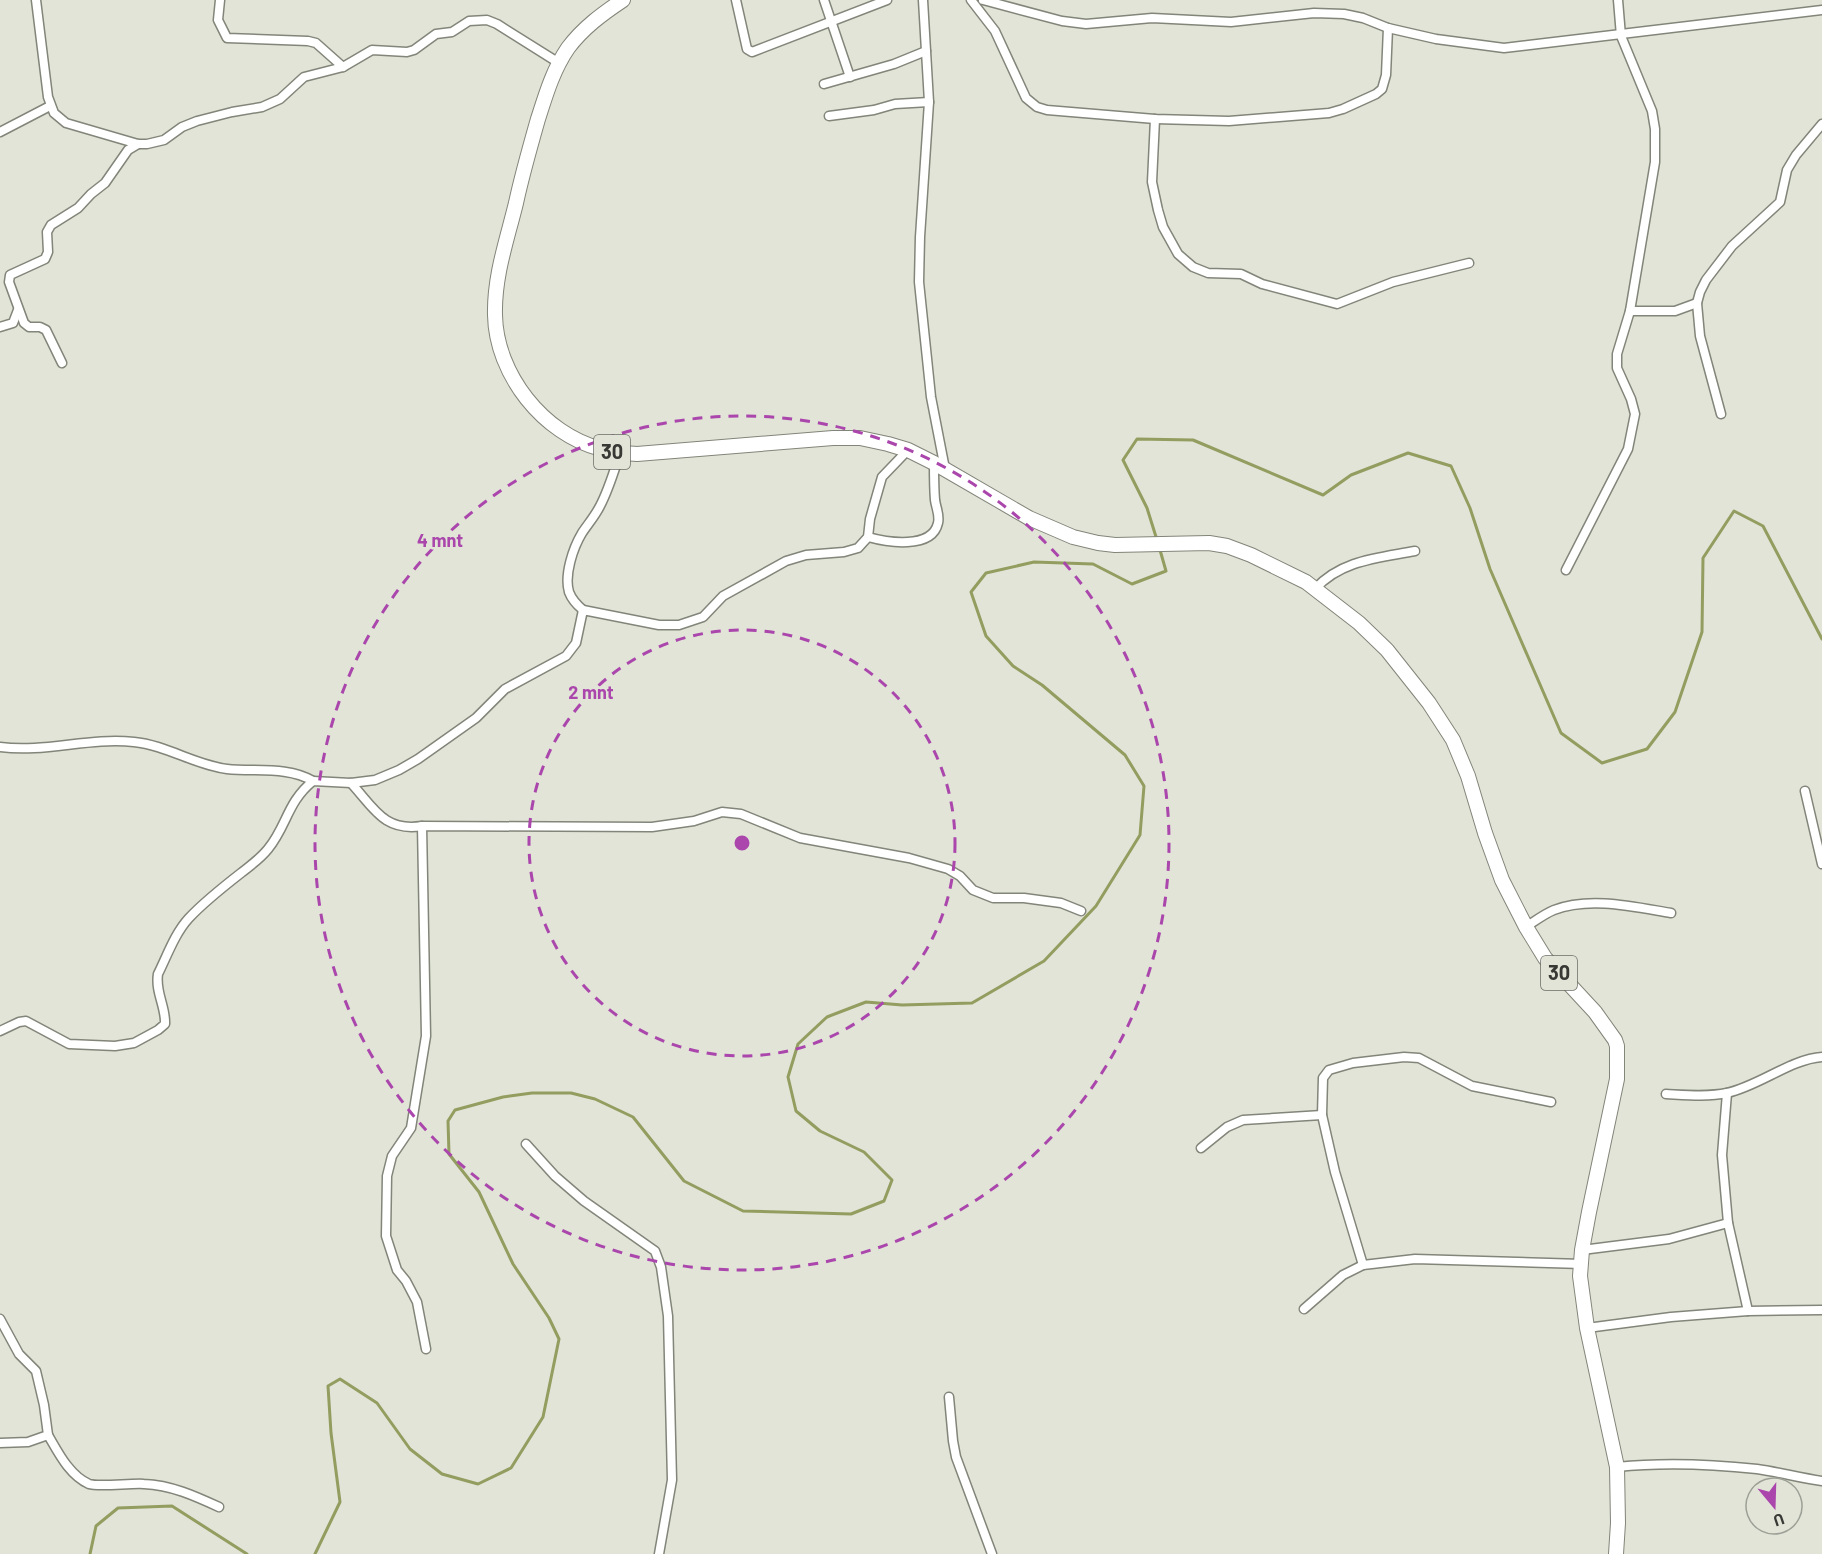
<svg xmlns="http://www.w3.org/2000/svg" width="1822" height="1554" font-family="Barlow,sans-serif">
	<rect width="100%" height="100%" fill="#e1e4d7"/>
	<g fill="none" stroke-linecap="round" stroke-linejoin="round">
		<!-- stream -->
		<g stroke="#939d5f" stroke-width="3">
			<polyline points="1157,540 1147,508 1123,460 1137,439 1193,440 1323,495 1351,475 1408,453 1451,466 1470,508 1490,569 1561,733 1602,763 1647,749 1675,712 1702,632 1703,558 1734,511 1763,526 1822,639"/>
			<polyline points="90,1554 96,1526 118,1508 172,1506 247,1554"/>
			<polyline points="315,1554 340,1502 331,1433 328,1386 340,1379 377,1403 410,1449 442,1474 478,1484 511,1468 543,1417 559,1339 549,1318 513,1264 479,1192 449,1154 448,1121 455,1110 503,1097 532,1093 571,1093 595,1099 633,1117 684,1181 743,1211 851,1214 884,1201 892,1180 864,1152 820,1131 796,1111 788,1077 798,1044 827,1017 866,1002 902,1005 972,1003 1044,961 1096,906 1140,835 1144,786 1125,755 1042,685 1013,666 986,636 971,592 986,573 1034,562 1093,564 1132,584 1166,571 1160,550"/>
		</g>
		<!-- minor casing -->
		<g stroke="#828579" stroke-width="11">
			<g id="minor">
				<polyline points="36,0 48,97 54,113 66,123 138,144 147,144 164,140 182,127 197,121 232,112 262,107 280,99 304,77 343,67 372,50 407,52 414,50 436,34 452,32 469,21 487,20 497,24 559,63"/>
				<polyline points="220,0 218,20 227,38 308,41 316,43 343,67"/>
				<polyline points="736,0 747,49 752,52 887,0"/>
				<polyline points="824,0 850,77"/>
				<polyline points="923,0 929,102 920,237 919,282 931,397 945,469"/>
				<polyline points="971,0 995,31 1026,98 1037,107 1047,110 1155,119 1229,121 1329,113 1343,109 1376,94 1382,89 1386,75 1388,28"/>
				<polyline points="983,0 1062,21 1086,24 1152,18 1231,22 1314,13 1344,14 1363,18 1388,28 1436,39 1504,48 1822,10"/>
				<polyline points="824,84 894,64 926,51"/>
				<polyline points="829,116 874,110 895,104 929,102"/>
				<polyline points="1155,119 1152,182 1158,210 1163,227 1178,254 1193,267 1208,273 1241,274 1262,284 1337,304 1393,282 1469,263"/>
				<polyline points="0,132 50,106"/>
				<polyline points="1630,311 1675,311 1697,303"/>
				<polyline points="0,327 13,323 18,310"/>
				<polyline points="62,363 46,330 40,327 29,327 24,323 9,282 10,275 45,259 48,252 47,232 51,225 78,208 91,194 105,183 128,150 138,144"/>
				<polyline points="1721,414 1700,336 1697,303 1700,292 1706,280 1732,246 1780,202 1787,170 1796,155 1822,124"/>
				<path d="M868 537C886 542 932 550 938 523 940 515 936 508 935 500 934 488 934 475 934 463"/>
				<polyline points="1566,570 1628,449 1635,414 1631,399 1617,368 1617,354 1630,311 1655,162 1655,129 1652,111 1621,36 1618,0"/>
				<path d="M1315 589C1341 560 1379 558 1415 551"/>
				<path d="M583 610C577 605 572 600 569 592 564 575 573 548 582 533 588 524 595 516 600 506 609 489 614 471 620 453"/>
				<path d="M0 747C45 753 89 737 134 742 166 745 195 765 227 769 255 772 288 766 313 781"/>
				<path d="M351 783C374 808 384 832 422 826L652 827 694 821 722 812 741 814 800 838 909 858 948 869 960 876 973 890 993 898H1024L1061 903 1081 911"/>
				<polyline points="1805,791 1822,864"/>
				<polyline points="422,826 426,1036 411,1128 392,1156 387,1176 386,1236 397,1270 406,1281 417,1302 426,1349"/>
				<path d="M1526 927C1535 921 1544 914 1554 910 1590 896 1635 907 1671 913"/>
				<path d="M0 1031 19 1022 26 1021 69 1044 115 1046 134 1043 158 1030 165 1024C166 1007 155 992 158 974 167 956 175 933 189 918 204 902 223 887 241 873 251 865 260 859 268 849 287 826 287 802 313 781L351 783 375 780 399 770 418 759 476 718 505 689 566 656 576 643 583 610 659 625H679L703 617 723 596 786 561 806 555 844 552 858 548 868 537 870 519 882 477 908 450"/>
				<polyline points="1727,1093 1722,1155 1728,1223 1748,1311"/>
				<path d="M1666 1094C1686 1095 1708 1097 1727 1093 1759 1086 1791 1059 1822 1057"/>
				<polyline points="526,1144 555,1176 584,1201 655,1251 661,1267 668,1316 672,1480 659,1554"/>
				<polyline points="1201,1148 1227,1127 1243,1120 1322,1115"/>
				<polyline points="1582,1250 1669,1239 1728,1223"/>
				<polyline points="1363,1265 1335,1172 1322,1115 1323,1078 1329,1070 1353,1063 1404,1057 1419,1058 1472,1086 1551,1102"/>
				<polyline points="1304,1309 1343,1275 1363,1265 1415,1259 1582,1264"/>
				<polyline points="0,1319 19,1354 36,1371 44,1405 48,1435 28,1442 0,1443"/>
				<polyline points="1587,1328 1671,1317 1748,1311 1822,1310"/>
				<polyline points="949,1397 953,1441 956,1457 992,1554"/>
				<path d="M48 1435C58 1452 69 1475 89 1484 98 1487 132 1483 144 1484 171 1485 195 1496 219 1507"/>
				<path d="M1617 1467C1664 1462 1710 1464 1757 1469 1779 1472 1800 1478 1822 1481"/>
			</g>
		</g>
		<!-- trunk casing -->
		<g stroke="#828579" stroke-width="16">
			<path id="trunk" d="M623 0C602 14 583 28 568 48 553 70 546 94 538 119 530 147 522 175 516 203 507 240 494 276 495 315 496 374 543 434 601 449 612 453 625 453 637 454L833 438H860L888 444 908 450 934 463 1029 518 1073 537 1098 543 1115 545 1209 543 1227 546 1251 555 1306 582 1359 623 1387 650 1429 703 1453 740 1468 776 1485 833 1502 880 1526 927 1545 958 1595 1012 1615 1040 1617 1046V1079L1589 1212 1582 1250 1580 1276 1587 1328 1617 1467 1618 1523 1616 1554"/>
		</g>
		<!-- minor -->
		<use href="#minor" stroke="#fff" stroke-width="8"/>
		<!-- trunk -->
		<use href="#trunk" stroke="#fff" stroke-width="14"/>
	</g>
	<!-- distance rings -->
	<g fill="none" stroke="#aa46ac" stroke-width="3" stroke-dasharray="10 8">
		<circle cx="742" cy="843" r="213"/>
		<circle cx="742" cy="843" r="427"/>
	</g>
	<g text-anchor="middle" stroke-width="5" stroke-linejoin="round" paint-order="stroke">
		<!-- shield labels -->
		<g fill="#e1e4d7" stroke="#6b6c66" stroke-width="1.5">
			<rect x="594" y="435" width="36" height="34" rx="4.5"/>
			<rect x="1541" y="956" width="36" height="34" rx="4.5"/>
		</g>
		<g font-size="20" font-weight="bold" fill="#383935">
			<text x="612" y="459">30</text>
			<text x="1559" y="980">30</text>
		</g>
	</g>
	<circle cx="742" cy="843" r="9" fill="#aa46ac" stroke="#e1e4d7" stroke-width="3"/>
	<g font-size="18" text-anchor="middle" font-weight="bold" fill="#aa46ac" stroke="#e1e4d7" stroke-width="5" stroke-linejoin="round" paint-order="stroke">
		<text x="440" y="547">4 mnt</text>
		<text x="591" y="699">2 mnt</text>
	</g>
	<!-- north arrow -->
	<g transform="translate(1774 1506) rotate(161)"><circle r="28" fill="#e1e4d7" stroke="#9da096" stroke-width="1.5"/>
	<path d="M0-4.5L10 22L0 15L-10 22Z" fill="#aa46ac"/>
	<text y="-9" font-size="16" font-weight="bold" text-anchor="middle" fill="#383935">U</text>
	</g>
</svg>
